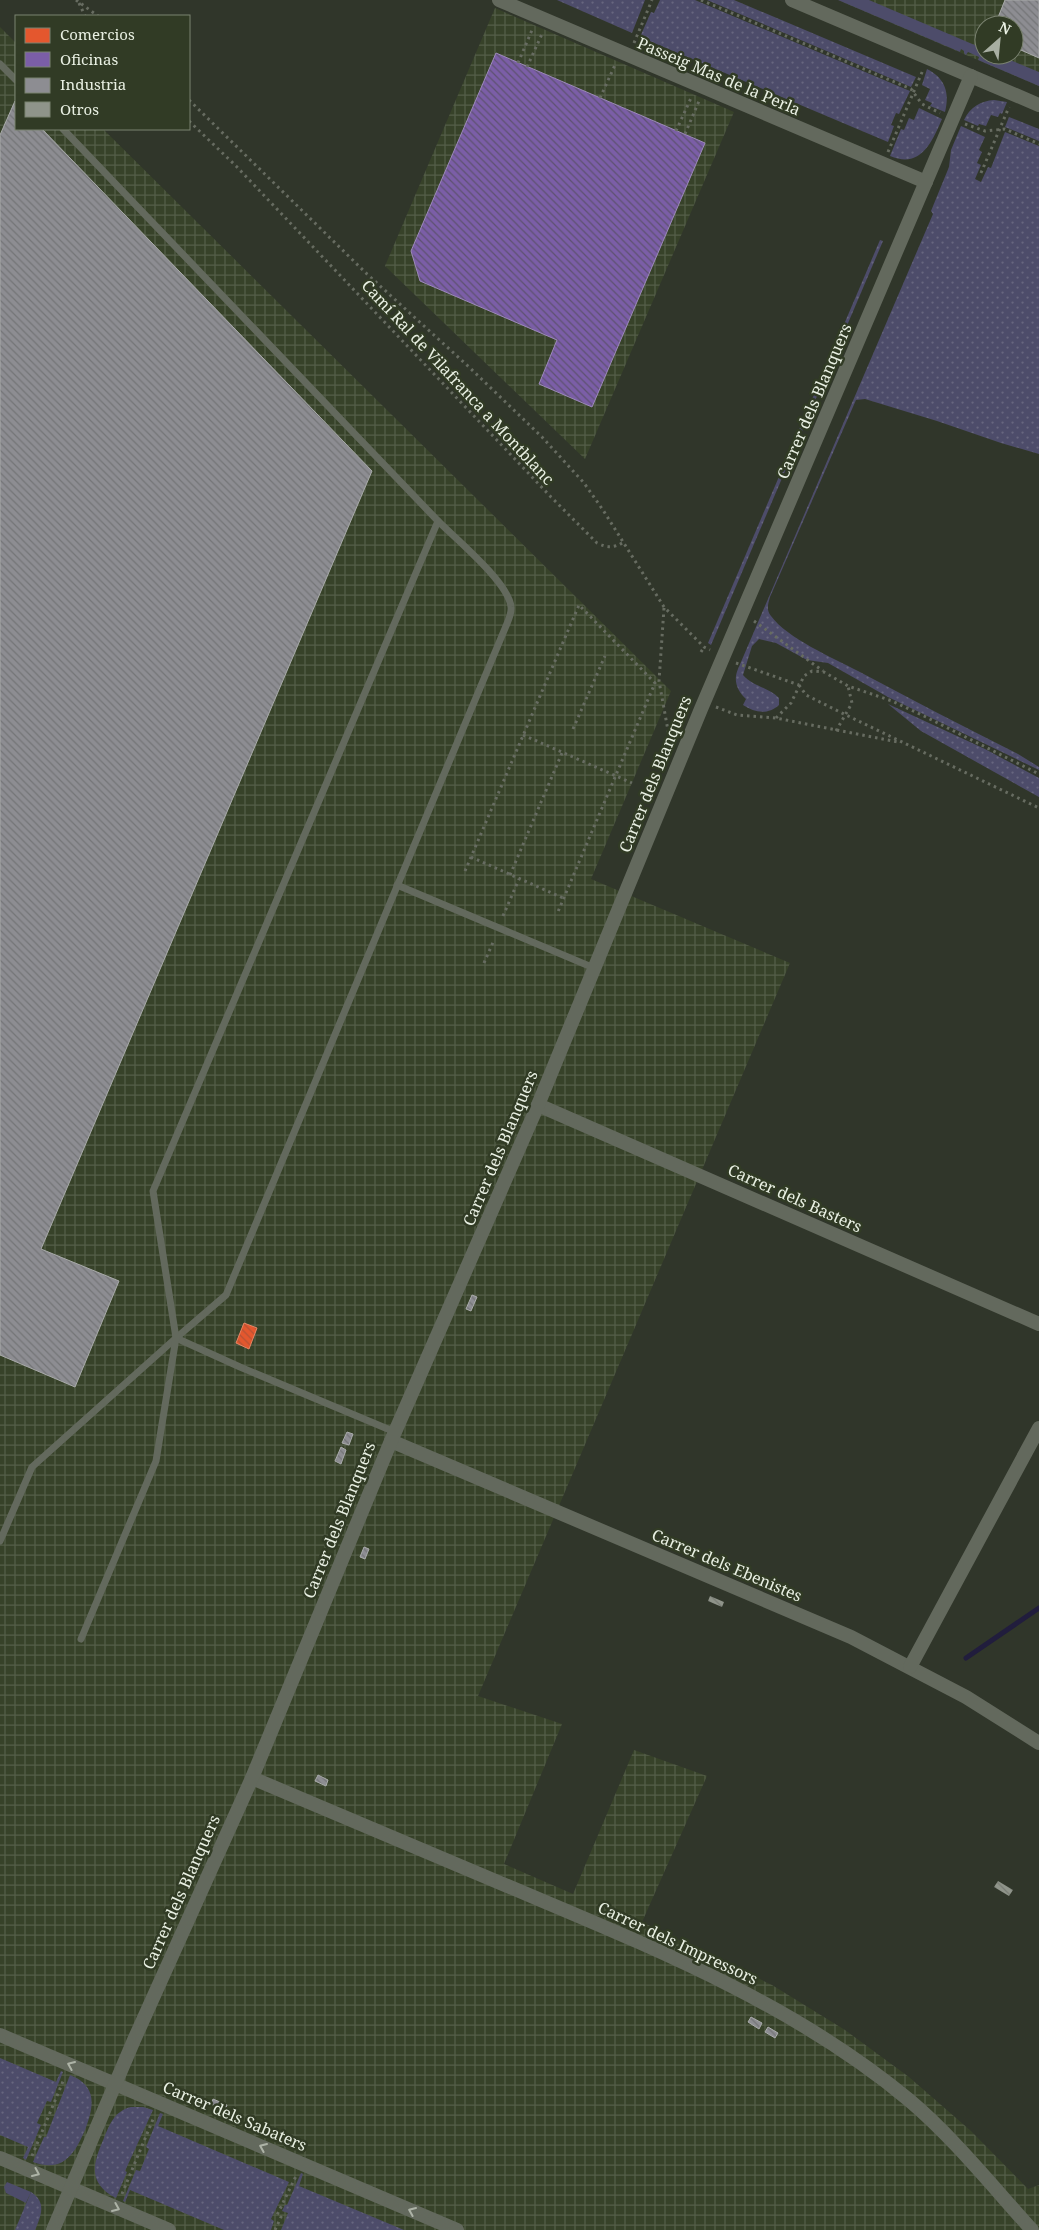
<svg xmlns="http://www.w3.org/2000/svg" width="1039" height="2230" font-family="'Noto Serif',serif">
	<defs>
		<pattern id="industrial-grid" width="8" height="8" patternUnits="userSpaceOnUse" patternTransform="scale(1.25)"><rect width="8" height="8" fill="#374229"/><path d="M0 4h8M4 0v8" fill="none" stroke="#545e48"/></pattern>
		<pattern id="grass-dots" width="8" height="8" patternUnits="userSpaceOnUse" patternTransform="scale(1.25)"><rect width="8" height="8" fill="#4d4c6a"/><path d="M2 2h.1M6 6h.1" fill="none" stroke="#67667f" stroke-width="1.8" stroke-linecap="round"/></pattern>
		<pattern id="shops-back-hatch" width="6" height="6" patternUnits="userSpaceOnUse" patternTransform="scale(1.25)"><rect width="6" height="6" fill="#e4572e"/><path d="M-1 5l2 2M0 0l6 6M5-1l2 2" fill="none" stroke="#b55235"/></pattern>
		<pattern id="offices-back-hatch" width="6" height="6" patternUnits="userSpaceOnUse" patternTransform="scale(1.25)"><rect width="6" height="6" fill="#7b5ea7"/><path d="M-1 5l2 2M0 0l6 6M5-1l2 2" fill="none" stroke="#5e5271"/></pattern>
		<pattern id="industry-back-hatch" width="6" height="6" patternUnits="userSpaceOnUse" patternTransform="scale(1.25)"><rect width="6" height="6" fill="#8d8d92"/><path d="M-1 5l2 2M0 0l6 6M5-1l2 2" fill="none" stroke="#747577"/></pattern>
		<pattern id="building-back-hatch" width="6" height="6" patternUnits="userSpaceOnUse" patternTransform="scale(1.25)"><rect width="6" height="6" fill="#8f948a"/><path d="M-1 5l2 2M0 0l6 6M5-1l2 2" fill="none" stroke="#797d75"/></pattern>
	</defs>
	<rect width="100%" height="100%" fill="#30362a"/>
	<!-- industrial -->
	<g fill="url(#industrial-grid)" fill-rule="evenodd">
		<path d="M838 0H1039V86L966 55ZM984 25H1014V55H984Z"/>
		<polygon points="495,8 734,112 585,459 385,266"/>
		<polygon points="0,27 16,43 16,129 103,129 671,691 591,879 790,963 478,1696 562,1724 504,1864 573,1894 634,1750 707,1776 642,1922 772,1985 845,2030 909,2077 971,2131 1028,2189 1039,2185 1039,2230 0,2230"/>
	</g>
	<!-- grass -->
	<g fill="url(#grass-dots)">
		<polygon points="557,0 645,0 632,33"/>
		<polygon points="660,0 695,0 910,91 899,114 896,113 891,125 894,126 888,142 640,37 651,12 654,13"/>
		<polygon points="707,0 734,0 916,77 911,87"/>
		<path d="M927 69C945 78 950 93 945 112L930 106 932 103 925 100 930 89 922 85Z"/>
		<path d="M994 100 1007 102 1002 114 1000 113 998 117 991 115 986 126 979 124 978 126 964 120C970 107 981 101 994 100Z"/>
		<path d="M919 108 942 119C932 142 921 169 890 156L901 129 904 130 909 118 914 120Z"/>
		<polygon points="1009,117 1039,129 1039,141 1005,127"/>
		<path d="M961 126 985 137 979 150 982 152 977 163 981 165 975 179 981 182 988 167 991 168 1005 132 1039 146V454L1001 443 937 421 865 399 856 400 770 597C768 604 766 610 771 616 787 638 833 658 858 671 911 699 964 727 1018 754L1039 767V770L888 697 828 663 807 660 776 643 759 639 752 646 743 675C752 686 768 687 779 698V705C768 715 755 713 743 705L746 699C737 691 733 680 738 669L933 214 931 211 949 167 951 150Z"/>
		<polygon points="880,240 883,241 711,645 708,643"/>
		<polygon points="888,704 985,749 1039,778 1039,797 921,731"/>
		<polygon points="0,2058 56,2082 61,2071 63,2072 51,2102 47,2101 37,2123 41,2125 26,2160 23,2158 28,2147 0,2135"/>
		<path d="M70 2075C98 2086 94 2107 85 2130 74 2155 63 2173 33 2162L44 2137H46Z"/>
		<path d="M131 2107H143L153 2110 125 2171 127 2172 116 2198C87 2183 93 2163 104 2138 110 2123 115 2111 131 2107Z"/>
		<polygon points="160,2113 163,2114 158,2126 289,2182 271,2219 274,2221 271,2230 224,2230 130,2190 125,2202 123,2201 136,2170 140,2171 149,2149 146,2147"/>
		<polygon points="301,2173 303,2174 299,2186 404,2230 281,2230 288,2213 282,2211 285,2205 287,2205"/>
		<path d="M31 2192C47 2202 41 2216 35 2230H15Z"/>
	</g>
	<!-- green -->
	<g fill="#4d4c6a">
		<polygon points="838,0 869,0 984,49 984,55 998,55 1039,72 1039,86 978,60 979,57 968,52 966,55 964,53 964,51 961,49 960,52"/>
		<polygon points="7,2182 31,2192 26,2203 6,2193 4,2187"/>
	</g>
	<!-- shops -->
	<polygon fill="url(#shops-back-hatch)" stroke="#e68564" points="244,1323 257,1328 249,1349 236,1343"/>
	<!-- offices -->
	<polygon fill="url(#offices-back-hatch)" stroke="#9c8ab9" points="496,53 705,143 592,407 539,384 557,340 420,281 411,251"/>
	<!-- industry -->
	<g fill="url(#industry-back-hatch)" stroke="#a9abaa">
		<polygon points="1005,0 1039,0 1039,58 1014,47 1014,25 995,25"/>
		<polygon points="15,101 16,129 42,129 372,471 41,1249 119,1281 75,1387 0,1355 0,135"/>
		<polygon points="472,1295 477,1297 471,1311 466,1309"/>
		<polygon points="347,1432 353,1434 349,1445 342,1443"/>
		<polygon points="341,1447 346,1450 341,1464 335,1461"/>
		<polygon points="364,1547 369,1549 365,1559 360,1557"/>
		<polygon points="318,1775 328,1780 326,1786 315,1781"/>
		<polygon points="751,2017 762,2023 759,2029 748,2022"/>
		<polygon points="768,2027 778,2033 775,2038 765,2032"/>
		<polygon points="213,2099 227,2105 225,2110 211,2104"/>
	</g>
	<g fill="none" stroke-linecap="round" stroke-linejoin="round">
		<!-- stream -->
		<polyline stroke="#211d3d" stroke-width="5" points="966,1658 1039,1608"/>
	</g>
	<!-- building -->
	<g fill="url(#building-back-hatch)">
		<polygon points="710,1596 724,1602 722,1607 708,1601"/>
		<polygon points="998,1881 1013,1890 1009,1896 994,1887"/>
	</g>
	<g fill="none" stroke-linecap="round" stroke-linejoin="round">
		<!-- path -->
		<g stroke="#676c61" stroke-width="3" stroke-dasharray="2.5 4" stroke-linecap="butt">
			<polyline points="76,0 98,16"/>
			<polyline points="701,0 911,89 922,104 940,113"/>
			<polyline points="79,3 85,16"/>
			<polyline points="634,43 652,0"/>
			<polyline points="518,63 532,30"/>
			<polyline points="527,67 542,34"/>
			<polyline points="600,98 615,65"/>
			<polyline points="189,100 367,274 469,367 542,437 584,483 603,510 664,607 704,647 710,650"/>
			<path d="M189 121 236 166 551 497 597 543C608 548 614 548 624 542"/>
			<polyline points="965,124 985,131 1005,129 1039,144"/>
			<polyline points="676,131 691,98"/>
			<polyline points="685,134 699,101"/>
			<polyline points="888,152 923,70"/>
			<polyline points="981,173 1009,107"/>
			<polyline points="664,608 659,681 669,736 671,742"/>
			<polyline points="754,621 823,671"/>
			<polyline points="701,652 704,647"/>
			<polyline points="736,663 799,685"/>
			<polyline points="799,685 806,695 846,715 1039,808"/>
			<polyline points="716,707 737,715 776,718 898,742"/>
			<polyline points="776,718 791,703 804,676 812,671 824,672 848,686 892,701 926,717 1039,774"/>
			<polyline points="573,729 605,656"/>
			<polyline points="836,731 852,703 848,686"/>
			<polyline points="523,735 632,783"/>
			<polyline points="471,857 563,898"/>
			<polyline points="465,871 579,605 655,683 557,914"/>
			<polyline points="510,875 562,753"/>
			<polyline points="503,916 519,879"/>
			<polyline points="484,963 494,940"/>
			<polyline points="32,2156 64,2079"/>
			<polyline points="122,2194 154,2117"/>
			<polyline points="275,2230 281,2217 277,2215 296,2176"/>
		</g>
		<!-- service -->
		<g stroke="#63695d" stroke-width="7">
			<polyline points="0,64 16,80"/>
			<polyline points="397,885 594,968"/>
			<polyline points="176,1338 240,1367 395,1432"/>
			<path d="M0 1541 32 1467 176 1338 226 1295 506 626C508 621 512 613 511 607 509 583 456 539 438 521L63 129"/>
			<polyline points="81,1639 156,1461 176,1338 153,1191 438,521"/>
		</g>
		<!-- minor -->
		<g stroke="#63695d" stroke-width="14">
			<polyline points="499,0 926,182"/>
			<polyline points="792,0 1039,105"/>
			<polyline points="538,1105 1039,1324"/>
			<polyline points="391,1441 851,1637 966,1697 1039,1743"/>
			<polyline points="910,1667 1039,1428"/>
			<path d="M252 1778C349 1819 446 1860 543 1901 671 1955 801 2010 909 2100 952 2136 994 2188 1032 2230"/>
			<polyline points="0,2035 457,2230"/>
			<polyline points="0,2158 169,2230"/>
			<polyline points="53,2230 134,2040 252,1778 391,1441 538,1105 701,709 971,76"/>
		</g>
	</g>
	<!-- one-way arrows -->
	<defs><path id="oneway-chevron" d="M-2-3.5L2.5 0L-2 3.5" fill="none" stroke-width="1.6" stroke-linecap="round" stroke-linejoin="round" transform="scale(1.25)"/></defs>
	<g stroke="#adb3a7">
		<use href="#oneway-chevron" transform="translate(71 2065) rotate(-157)"/>
		<use href="#oneway-chevron" transform="translate(263 2147) rotate(-157)"/>
		<use href="#oneway-chevron" transform="translate(36 2173) rotate(24)"/>
		<use href="#oneway-chevron" transform="translate(116 2208) rotate(23)"/>
		<use href="#oneway-chevron" transform="translate(412 2211) rotate(-157)"/>
	</g>
	<g text-anchor="middle" stroke-width="5" stroke-linejoin="round" paint-order="stroke">
		<!-- street labels -->
		<g font-size="16" fill="#e9f0e3" stroke="#313b25">
			<text transform="translate(719 76) rotate(23)" y="6">Passeig Mas de la Perla</text>
			<text transform="translate(458 382) rotate(47)" y="6">Camí Ral de Vilafranca a Montblanc</text>
			<text transform="translate(814 401) rotate(-67)" y="6">Carrer dels Blanquers</text>
			<text transform="translate(655 774) rotate(-68)" y="6">Carrer dels Blanquers</text>
			<text transform="translate(500 1148) rotate(-67)" y="6">Carrer dels Blanquers</text>
			<text transform="translate(795 1198) rotate(24)" y="6">Carrer dels Basters</text>
			<text transform="translate(339 1520) rotate(-68)" y="6">Carrer dels Blanquers</text>
			<text transform="translate(727 1565) rotate(23)" y="6">Carrer dels Ebenistes</text>
			<text transform="translate(181 1892) rotate(-66)" y="6">Carrer dels Blanquers</text>
			<text transform="translate(678 1943) rotate(25)" y="6">Carrer dels Impressors</text>
			<text transform="translate(235 2116) rotate(23)" y="6">Carrer dels Sabaters</text>
		</g>
	</g>
	<!-- legend -->
	<rect x="15" y="15" width="175" height="115" fill="#313b25" stroke="#7b8371"/>
	<rect x="25" y="28" width="25" height="15" fill="#e4572e" stroke="#7b8371"/>
	<text x="60" y="40" font-size="15" fill="#e9f0e3">Comercios</text>
	<rect x="25" y="52" width="25" height="15" fill="#7b5ea7" stroke="#7b8371"/>
	<text x="60" y="65" font-size="15" fill="#e9f0e3">Oficinas</text>
	<rect x="25" y="78" width="25" height="15" fill="#8d8d92" stroke="#7b8371"/>
	<text x="60" y="90" font-size="15" fill="#e9f0e3">Industria</text>
	<rect x="25" y="102" width="25" height="15" fill="#8f948a" stroke="#7b8371"/>
	<text x="60" y="115" font-size="15" fill="#e9f0e3">Otros</text>
	<!-- north arrow -->
	<g transform="translate(999 40) rotate(27)"><circle r="24" fill="#313b25" stroke="#7b8371"/>
	<path d="M0-4L9 19L0 12L-9 19Z" fill="#a8afa2"/>
	<text y="-8" font-size="14" font-weight="bold" text-anchor="middle" fill="#e9f0e3">N</text>
	</g>
</svg>
